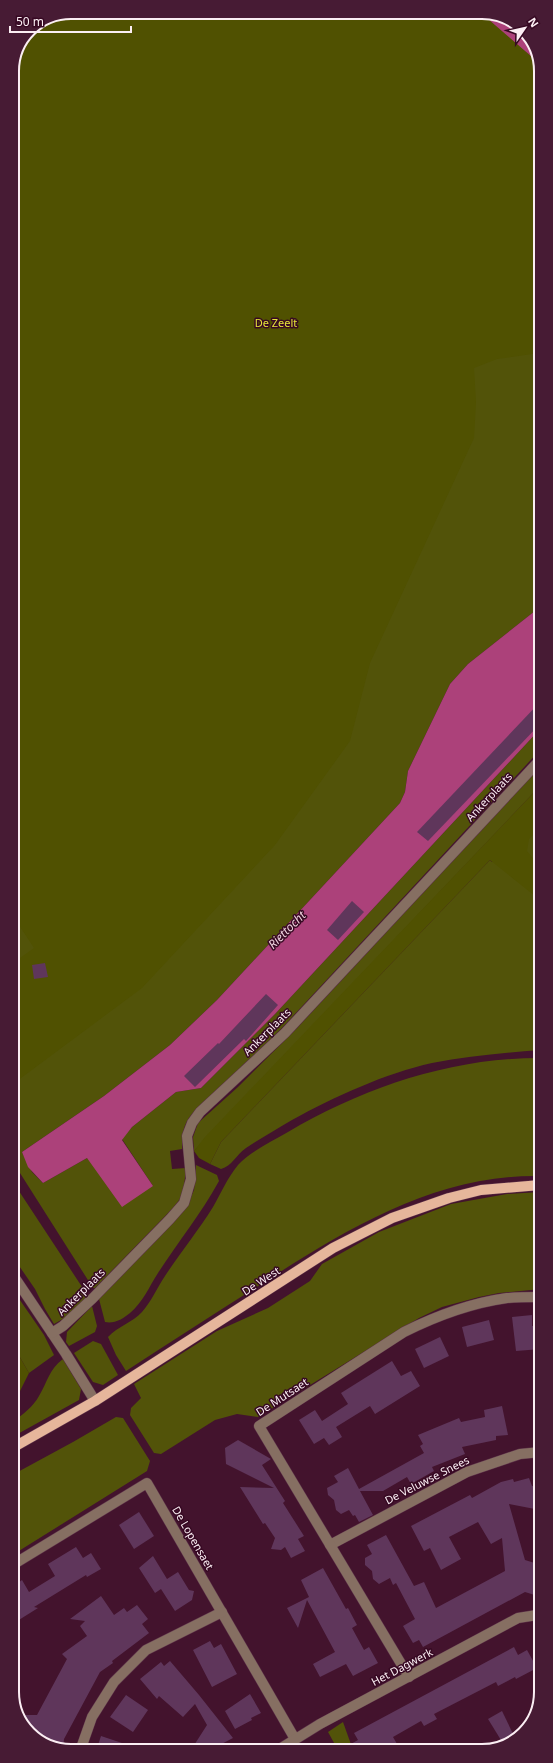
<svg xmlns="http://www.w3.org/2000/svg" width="553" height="1763" font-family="'Noto Sans',sans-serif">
	<rect width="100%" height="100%" fill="#43132d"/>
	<!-- green -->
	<g fill="#525309">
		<path d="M71 12H487L521 26 539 56 540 607 468 664 450 684 408 771 405 792 400 803 217 1000 170 1045 104 1096 22 1152 32 1172 43 1183 87 1158 153 1186 122 1139 132 1127 176 1092 201 1088 275 1014 540 729V750L281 1029 192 1114C183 1125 182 1134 182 1149L170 1151 172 1169 186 1168 184 1187 180 1199 173 1208 95 1288H93L13 1162 12 67 29 29Z"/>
		<polygon points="540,767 540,786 194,1151 193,1137 198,1123 238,1087 297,1028"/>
		<path d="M540 812V1050C504 1053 468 1056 432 1063 386 1073 334 1097 292 1120 277 1129 261 1138 246 1148 236 1155 232 1166 221 1169L210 1164 221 1142 490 860 492 862Z"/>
		<path d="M540 1058V1176C433 1174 342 1232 255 1288 212 1315 169 1343 126 1371L116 1355 108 1337C118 1326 132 1323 142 1312 151 1302 157 1288 165 1276 180 1253 198 1231 213 1207 221 1193 228 1177 238 1165 251 1151 271 1142 288 1132 365 1087 451 1058 540 1058Z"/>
		<path d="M196 1165 217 1175 219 1181C201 1214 178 1242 158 1273 149 1287 143 1302 130 1313 123 1319 114 1324 105 1322L99 1299 187 1205 194 1190Z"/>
		<polygon points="13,1182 88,1296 68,1316 54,1324 45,1309 35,1289 13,1257"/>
		<polygon points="540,1192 541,1289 499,1293 479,1297 442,1307 419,1318 258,1417 237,1414 215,1420 161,1454 154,1453 130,1415 131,1408 141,1398 134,1384 217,1331 268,1308 310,1281 322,1264 379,1232 451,1204 507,1194"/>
		<polygon points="13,1290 44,1335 54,1355 29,1373 14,1347"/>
		<polygon points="92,1306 97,1326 95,1332 69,1346 66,1342 67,1332"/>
		<polygon points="93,1341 101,1344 118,1375 103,1385 93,1382 74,1353"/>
		<path d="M63 1359 81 1389 79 1400 14 1436V1421C23 1414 33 1407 39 1396 47 1383 49 1369 63 1359Z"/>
		<polygon points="116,1417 123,1418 150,1461 147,1471 14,1554 14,1474 73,1442"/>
		<polygon points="343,1722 353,1750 338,1750 328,1732"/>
	</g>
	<!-- forest -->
	<g fill="#505101">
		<polygon points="71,12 480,12 539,63 539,353 497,359 474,368 476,402 474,438 370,663 350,741 275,845 142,988 13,1084 13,1020 19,1016 13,1007 13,963 34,948 13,916 12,67 29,29"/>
		<polygon points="540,786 540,828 529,839 527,851 540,867 540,900 490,860 221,1142 210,1164 199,1158 194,1151 205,1137"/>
		<polygon points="14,1347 29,1373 17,1397 14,1399"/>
	</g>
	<!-- water -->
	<g fill="#ac417a">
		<path d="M480 12C487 12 517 22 521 27 528 34 539 54 539 63Z"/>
		<polygon points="540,607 540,729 275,1014 201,1088 176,1092 132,1127 122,1140 153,1186 122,1207 87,1158 43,1183 28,1167 22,1152 104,1096 170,1045 217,1000 400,803 405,792 408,771 450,684 468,664"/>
	</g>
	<!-- building -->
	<g fill="#5f365b">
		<polygon points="540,702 540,724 428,841 417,832"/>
		<polygon points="352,901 364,912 338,940 327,930"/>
		<polygon points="45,963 48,977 34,979 32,965"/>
		<polygon points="266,994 278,1005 246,1041 244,1039 195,1087 184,1076 218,1043 219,1044"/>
		<polygon points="532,1315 532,1326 541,1325 541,1349 516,1351 512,1317"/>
		<polygon points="489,1320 494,1340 467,1347 462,1327"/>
		<polygon points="440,1337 449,1356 424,1368 415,1349"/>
		<polygon points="392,1361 401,1376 411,1371 420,1386 375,1414 370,1406 336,1427 342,1437 329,1445 324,1438 314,1444 299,1420 315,1410 322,1421 348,1404 341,1393"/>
		<polygon points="502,1406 508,1435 496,1436 496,1440 462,1447 465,1454 432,1467 434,1471 411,1484 407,1477 383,1491 360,1491 373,1515 359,1522 355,1515 353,1516 349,1510 341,1514 336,1510 334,1500 328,1495 327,1488 338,1482 334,1476 348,1468 359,1489 424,1453 420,1446 423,1444 418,1435 459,1418 461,1422 485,1417 484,1410"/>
		<polygon points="238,1440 271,1459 262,1465 285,1501 283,1503 304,1536 298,1539 305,1551 291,1558 285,1547 281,1550 271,1549 275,1538 265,1523 263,1524 240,1487 274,1488 226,1464 225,1448"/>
		<polygon points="529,1478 532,1486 541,1487 540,1510 509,1504 525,1560 541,1565 541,1597 525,1592 423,1647 419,1640 413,1643 403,1626 415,1619 396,1583 393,1585 390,1578 379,1584 373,1579 372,1571 365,1565 365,1558 372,1554 367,1545 386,1535 414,1586 424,1582 436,1608 505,1571 502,1538 491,1544 478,1522 449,1537 461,1559 441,1570 430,1548 424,1551 411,1526 470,1495 472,1498 501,1482 513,1479 514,1482"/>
		<polygon points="139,1512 154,1536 134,1549 119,1525"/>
		<polygon points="76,1547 83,1558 91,1553 101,1569 87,1577 86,1575 34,1607 38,1608 14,1623 14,1586 22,1580 29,1592 55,1576 48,1564"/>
		<polygon points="153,1556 167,1579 178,1572 189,1590 194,1591 192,1600 175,1611 161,1589 155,1593 139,1568"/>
		<polygon points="323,1568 346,1609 348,1608 357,1625 352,1628 364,1650 369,1647 378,1663 353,1676 346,1664 320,1677 313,1664 335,1652 307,1600 298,1628 287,1608 309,1597 301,1580"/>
		<polygon points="101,1596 114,1615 124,1608 127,1612 137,1605 148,1619 142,1624 149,1633 112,1661 113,1663 100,1672 64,1739 63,1749 32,1737 19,1715 37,1715 67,1659 62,1654 87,1636 80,1626 85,1621 70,1619"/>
		<polygon points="210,1641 214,1648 221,1644 237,1674 212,1687 193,1650"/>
		<polygon points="514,1647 518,1655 527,1650 537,1668 516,1679 515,1677 498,1686 496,1682 434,1714 437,1719 424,1726 421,1721 393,1737 400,1749 340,1750 358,1740 354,1733"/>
		<polygon points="170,1661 199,1695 233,1738 210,1750 191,1750 207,1725 195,1704 183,1717 159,1696 157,1699 140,1679 161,1662 164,1666"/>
		<polygon points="250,1694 261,1713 251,1718 252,1720 235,1729 225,1711"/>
		<polygon points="126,1695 148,1710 133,1732 110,1717"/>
		<polygon points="502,1711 515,1738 504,1745 488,1719"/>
		<polygon points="101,1736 137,1748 137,1751 96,1751"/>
	</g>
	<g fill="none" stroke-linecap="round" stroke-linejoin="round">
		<!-- minor casing -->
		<g stroke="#5d3249" stroke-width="11">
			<g id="minor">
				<polyline points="13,1275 66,1354 95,1401"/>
				<polyline points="52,1333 63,1326 93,1298 170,1219 184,1203 191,1179 187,1136 192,1123 200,1112 285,1033 540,760"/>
				<polyline points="330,1545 467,1472 520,1454 541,1452"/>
				<polyline points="14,1564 147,1483 295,1739"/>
				<path d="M409 1677 259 1426 404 1332C436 1316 471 1303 507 1298 518 1297 529 1297 541 1297"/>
				<polyline points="278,1750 320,1724 518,1618 537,1615 541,1617"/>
				<polyline points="80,1751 92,1717 114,1682 146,1650 222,1612"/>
			</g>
		</g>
		<!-- major casing -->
		<g stroke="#5d3249" stroke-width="11">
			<polyline id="major" points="14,1447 95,1401 333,1248 392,1218 449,1198 481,1190 540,1185"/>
		</g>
		<!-- minor -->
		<use href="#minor" stroke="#866f62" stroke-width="10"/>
		<!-- major -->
		<use href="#major" stroke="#e6b69b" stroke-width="10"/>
	</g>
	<g text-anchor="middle" stroke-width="3" stroke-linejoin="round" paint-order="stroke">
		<!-- park labels -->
		<g font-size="11" fill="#e5e738" stroke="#370923">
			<text x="276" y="327">De Zeelt</text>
		</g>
		<!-- street labels -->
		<g font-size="11" fill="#fbeef3" stroke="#370923">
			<text transform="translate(489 797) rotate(-47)" y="4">Ankerplaats</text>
			<text transform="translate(267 1032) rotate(-45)" y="4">Ankerplaats</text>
			<text transform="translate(261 1281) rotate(-33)" y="4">De West</text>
			<text transform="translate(81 1292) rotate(-45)" y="4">Ankerplaats</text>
			<text transform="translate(282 1397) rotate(-33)" y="4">De Mutsaet</text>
			<text transform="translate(427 1480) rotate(-27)" y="4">De Veluwse Snees</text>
			<text transform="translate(193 1538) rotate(60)" y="4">De Lopensaet</text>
			<text transform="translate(402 1667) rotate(-28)" y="4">Het Dagwerk</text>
		</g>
		<!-- water labels -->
		<g font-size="12" font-style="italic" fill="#f0d3df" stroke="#370923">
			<text transform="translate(287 930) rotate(-45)" y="4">Riettocht</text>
		</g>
	</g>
	<!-- crop -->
	<path d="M0 0H553V1763H0ZM71 19H482A52 52 0 0 1 534 71V1692A52 52 0 0 1 482 1744H71A52 52 0 0 1 19 1692V71A52 52 0 0 1 71 19Z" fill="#471b34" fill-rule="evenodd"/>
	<path fill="none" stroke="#fbeef3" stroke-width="2" d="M71 19H482A52 52 0 0 1 534 71V1692A52 52 0 0 1 482 1744H71A52 52 0 0 1 19 1692V71A52 52 0 0 1 71 19Z"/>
	<!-- north arrow -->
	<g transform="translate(525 28) rotate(56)" stroke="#370923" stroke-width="3" paint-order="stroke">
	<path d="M0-3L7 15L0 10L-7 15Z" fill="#fbeef3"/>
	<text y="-6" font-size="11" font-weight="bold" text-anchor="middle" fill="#fbeef3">N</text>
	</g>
	<!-- scale -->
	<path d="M10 26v6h121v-6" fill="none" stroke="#fbeef3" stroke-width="2"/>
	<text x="16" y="26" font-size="12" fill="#fbeef3" stroke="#370923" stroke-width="3" paint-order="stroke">50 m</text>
</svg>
